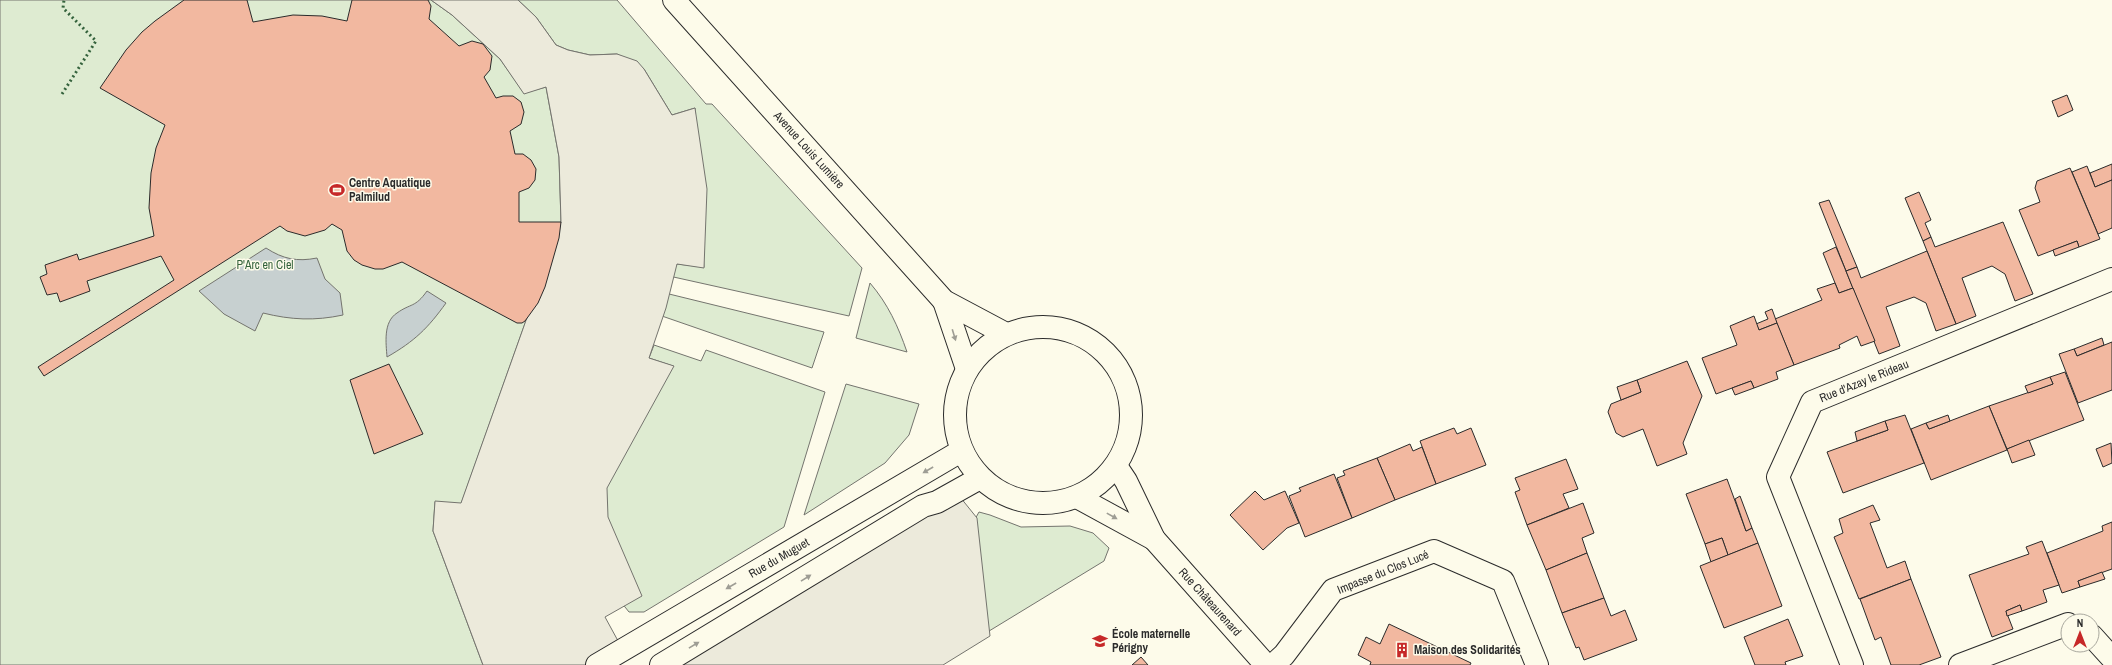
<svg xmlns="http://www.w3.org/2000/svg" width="2112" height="665" font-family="'Archivo Narrow',sans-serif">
	<rect width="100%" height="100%" fill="#fdfbea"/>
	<!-- green -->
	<g fill="#deebd1" stroke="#74746e">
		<polygon points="0,0 431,0 452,15 500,59 524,93 546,87 559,157 561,222 461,504 435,502 433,531 483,665 0,665"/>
		<polygon points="518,0 617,0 706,104 712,104 862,268 849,316 669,276 677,264 704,267 695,108 672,115 644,69 617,54 590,55 568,50 556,45 536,17"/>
		<path d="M870 283C888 304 898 326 907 352L856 338Z"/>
		<polygon points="665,293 824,332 812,368 659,315"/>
		<polygon points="654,345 701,361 706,350 825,392 784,527 644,612 629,612 621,602 600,516 600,490 673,366 649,358"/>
		<polygon points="846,384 919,404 909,435 885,463 804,515"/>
		<polygon points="979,512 990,515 1021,527 1070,526 1093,533 1109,548 1104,561 953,653 974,521"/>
	</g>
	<!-- parking -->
	<g fill="#eceadb" stroke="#74746e">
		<polygon points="431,0 518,0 536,17 556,45 568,50 590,55 617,54 637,61 644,69 672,115 695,108 707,189 704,268 677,264 666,308 649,358 674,366 607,488 608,517 642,596 605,617 623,650 597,665 483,665 433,531 435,501 461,503 561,222 559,157 546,87 524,94 500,59 452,15"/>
		<polygon points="956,492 977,518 990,636 943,665 682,665"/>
	</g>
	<!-- water -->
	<g fill="#c7d0d0" stroke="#74746e">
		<path d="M266 248C283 259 297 262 317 258L325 279 340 293 343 315C315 321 291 320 263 313L255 331 224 314 199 291Z"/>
		<path d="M427 291 446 303C428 328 415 341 387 357 386 343 383 322 397 313 411 303 415 308 427 291Z"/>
	</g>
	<!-- building -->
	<g fill="#f2b8a0" stroke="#2b2b2b">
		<polygon points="184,0 247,0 253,22 293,15 322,16 347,21 352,0 428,0 431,6 429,19 459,46 472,41 483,44 492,56 490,70 484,77 496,98 503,96 513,96 521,102 524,112 521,124 510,131 515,154 523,154 531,160 536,169 535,180 529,188 519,192 519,222 561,222 559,238 545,287 538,303 525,321 522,323 517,323 402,262 383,269 375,269 362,265 354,260 347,251 342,230 332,224 325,230 305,236 287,231 280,226 44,376 38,367 174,280 161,256 87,281 90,291 60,302 57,293 47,295 40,277 47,274 45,265 77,254 79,260 154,236 149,208 151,173 156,148 165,125 100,88 126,50 142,32 155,21"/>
		<polygon points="2067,95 2073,110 2058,117 2052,101"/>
		<polygon points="2112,164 2112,180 2095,187 2090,173"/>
		<polygon points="2087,166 2095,187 2112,180 2112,228 2098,234 2072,172"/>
		<polygon points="2070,168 2100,239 2079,247 2077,241 2038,256 2019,210 2040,202 2035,188 2037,181"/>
		<polygon points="1919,192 1931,220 1925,223 1931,237 1923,241 1905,198"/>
		<polygon points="1829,200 1857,267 1846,271 1819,203"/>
		<polygon points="2003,222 2033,294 2015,301 2005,274 1992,266 1962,278 1976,316 1956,324 1923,241 1931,237 1935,247"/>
		<polygon points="2077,241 2079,247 2055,256 2053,250"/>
		<polygon points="1836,247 1853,288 1839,293 1823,253"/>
		<polygon points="1927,251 1956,324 1936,331 1926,303 1914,297 1886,307 1900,346 1879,354 1846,271 1857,267 1861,278"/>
		<polygon points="1835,283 1839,293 1853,288 1875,341 1861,346 1857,336 1839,345 1840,348 1794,365 1775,319 1822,300 1817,289"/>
		<polygon points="1772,309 1777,323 1759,330 1756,324 1768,319 1765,312"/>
		<polygon points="1754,316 1759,330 1777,323 1794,365 1776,372 1778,379 1754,388 1751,381 1716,394 1702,358 1737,345 1730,326"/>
		<polygon points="2102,338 2104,345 2077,356 2074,349"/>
		<polygon points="2112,342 2112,390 2078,403 2059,354 2074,349 2077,356"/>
		<polygon points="1687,361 1702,396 1683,443 1687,454 1657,466 1643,429 1623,437 1616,433 1608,412 1611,404 1641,392 1637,380"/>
		<polygon points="389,364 423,434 374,454 350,380"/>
		<polygon points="2065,372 2084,420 2007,449 1989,406 2053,384 2050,377"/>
		<polygon points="2050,377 2053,384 2028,393 2025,386"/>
		<polygon points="1637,380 1641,392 1621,400 1617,387"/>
		<polygon points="1751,381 1754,388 1735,395 1732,388"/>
		<polygon points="1989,406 2007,450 1931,480 1911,429 1926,423 1929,429"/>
		<polygon points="1905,415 1924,463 1843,493 1827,452 1888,430 1885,421"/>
		<polygon points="1948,415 1950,421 1929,429 1926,423"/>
		<polygon points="1885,421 1888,430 1857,441 1855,432"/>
		<polygon points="1454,428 1457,434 1471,428 1486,465 1436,484 1420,441"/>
		<polygon points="2029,440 2035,455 2012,463 2007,449"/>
		<polygon points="2111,443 2112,463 2103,467 2096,449"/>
		<polygon points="1410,444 1413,451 1422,447 1436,484 1395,500 1377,458"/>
		<polygon points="1377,458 1395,500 1352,518 1337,478 1345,475 1343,471"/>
		<polygon points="1566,459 1578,489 1563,494 1569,508 1527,525 1515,492 1520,490 1515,478"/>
		<polygon points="1334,474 1352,518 1305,537 1289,496 1301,491 1299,488"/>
		<polygon points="1727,479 1746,531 1752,528 1758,543 1728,555 1722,538 1705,544 1686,494"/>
		<polygon points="1255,491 1264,500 1285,491 1299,523 1287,528 1263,550 1230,515"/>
		<polygon points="1740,496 1752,528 1746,531 1735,499"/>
		<polygon points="1583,503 1594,533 1582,538 1587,553 1546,570 1527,525"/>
		<polygon points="1873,505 1880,520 1870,523 1887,568 1905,561 1911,579 1859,599 1834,537 1843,533 1839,519"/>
		<polygon points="2112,522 2112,569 2078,581 2080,587 2062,593 2047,553 2103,531 2102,526"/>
		<polygon points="1722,538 1728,555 1711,562 1705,544"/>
		<polygon points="2042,541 2059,585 2043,590 2047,602 2022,611 2020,605 2006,611 2013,629 1992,637 1969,575 2029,554 2026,547"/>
		<polygon points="1758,543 1782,606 1724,628 1700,566"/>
		<polygon points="1587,553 1604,598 1562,613 1546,570"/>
		<polygon points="2102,572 2105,579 2080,587 2078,581"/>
		<polygon points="1911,579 1941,657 1919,665 1891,665 1881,637 1875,640 1860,599"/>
		<polygon points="1604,598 1611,616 1625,610 1637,640 1584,660 1579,647 1576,648 1562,613"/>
		<polygon points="2020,605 2022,611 2007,616 2006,611"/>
		<polygon points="1788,619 1803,656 1785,662 1786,665 1755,665 1744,637"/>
		<polygon points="1389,624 1471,663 1470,665 1370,665 1371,662 1358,655 1366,637 1380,644"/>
		<polygon points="1141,657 1148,665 1132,665"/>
	</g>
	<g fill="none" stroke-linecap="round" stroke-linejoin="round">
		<!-- minor casing -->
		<g stroke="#2b2b2b" stroke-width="24">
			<g id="minor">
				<polyline points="674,0 944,301 1006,334"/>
				<polyline points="944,301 967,369"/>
				<circle cx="1043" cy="415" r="88"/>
				<polyline points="1116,466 1126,481 1154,539 1266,665"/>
				<polyline points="1077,497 1154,539"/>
				<polyline points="2092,636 2112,658"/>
				<polyline points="597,665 961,451"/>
				<polyline points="661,665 923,506 937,502 980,478"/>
				<polyline points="1273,665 1284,655 1333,590 1434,551 1503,581 1537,665"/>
				<polyline points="1852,665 1778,477 1812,402 2112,279"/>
				<polyline points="1960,665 2068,624"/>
			</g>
		</g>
		<!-- minor -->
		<use href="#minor" stroke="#fdfbea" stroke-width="22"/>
		<!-- hedge -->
		<polyline stroke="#34623c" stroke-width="3" stroke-dasharray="2 3" stroke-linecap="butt" points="62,94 96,41 63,8 64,0"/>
	</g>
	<!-- one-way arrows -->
	<defs><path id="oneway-solid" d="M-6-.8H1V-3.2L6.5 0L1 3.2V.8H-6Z"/></defs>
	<g fill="#9e9d94">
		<use href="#oneway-solid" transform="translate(954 335) rotate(73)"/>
		<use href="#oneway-solid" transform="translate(928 470) rotate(150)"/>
		<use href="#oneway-solid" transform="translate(1112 516) rotate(29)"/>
		<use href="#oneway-solid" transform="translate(806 578) rotate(-32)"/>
		<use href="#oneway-solid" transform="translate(731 586) rotate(150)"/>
		<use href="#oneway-solid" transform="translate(694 645) rotate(-31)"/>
	</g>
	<!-- icons -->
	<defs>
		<g id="stadium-bare" transform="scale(1.2)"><path d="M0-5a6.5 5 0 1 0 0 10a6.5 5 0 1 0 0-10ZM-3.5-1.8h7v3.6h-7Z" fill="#c62828" stroke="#fdfbea" stroke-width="2.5" paint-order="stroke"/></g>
		<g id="school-bare" transform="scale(1.2)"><path d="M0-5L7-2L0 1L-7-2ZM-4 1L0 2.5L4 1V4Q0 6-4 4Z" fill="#c62828" stroke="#fdfbea" stroke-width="2.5" paint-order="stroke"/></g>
		<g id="building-bare" transform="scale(1.2)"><path d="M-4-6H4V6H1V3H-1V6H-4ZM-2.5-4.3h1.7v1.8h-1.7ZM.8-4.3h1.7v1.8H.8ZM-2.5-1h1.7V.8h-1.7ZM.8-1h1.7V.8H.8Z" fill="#c62828" stroke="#fdfbea" stroke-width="2.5" paint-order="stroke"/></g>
	</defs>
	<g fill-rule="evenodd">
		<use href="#stadium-bare" x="337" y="190"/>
		<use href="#school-bare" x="1100" y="641"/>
		<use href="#building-bare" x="1402" y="650"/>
	</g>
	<g text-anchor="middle" stroke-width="3" stroke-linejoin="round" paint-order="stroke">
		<!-- street labels -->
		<g font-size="12" fill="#2b2b2b" stroke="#fdfbea">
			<text transform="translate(809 150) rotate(48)" y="4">Avenue Louis Lumière</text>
			<text transform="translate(1864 381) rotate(-22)" y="4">Rue d'Azay le Rideau</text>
			<text transform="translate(779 558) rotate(-30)" y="4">Rue du Muguet</text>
			<text transform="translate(1383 572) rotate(-22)" y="4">Impasse du Clos Lucé</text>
			<text transform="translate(1210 602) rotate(48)" y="4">Rue Châteaurenard</text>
		</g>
		<!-- poi labels -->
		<g font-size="12" font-weight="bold" fill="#2b2b2b" stroke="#fdfbea" text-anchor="start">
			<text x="349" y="187">Centre Aquatique<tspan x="349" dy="14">Palmilud</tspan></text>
			<text x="1112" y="638">École maternelle<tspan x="1112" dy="14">Périgny</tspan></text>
			<text x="1414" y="654">Maison des Solidarités</text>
		</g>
		<!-- park labels -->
		<g font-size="12" fill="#34623c" stroke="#fdfbea">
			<text x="265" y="269">P'Arc en Ciel</text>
		</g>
	</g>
	<!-- north arrow -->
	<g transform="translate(2080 633)"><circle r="19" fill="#fdfbea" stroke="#a9a89e"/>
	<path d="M0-3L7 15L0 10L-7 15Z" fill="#c62828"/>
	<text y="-6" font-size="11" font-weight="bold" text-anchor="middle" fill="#2b2b2b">N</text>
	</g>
</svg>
